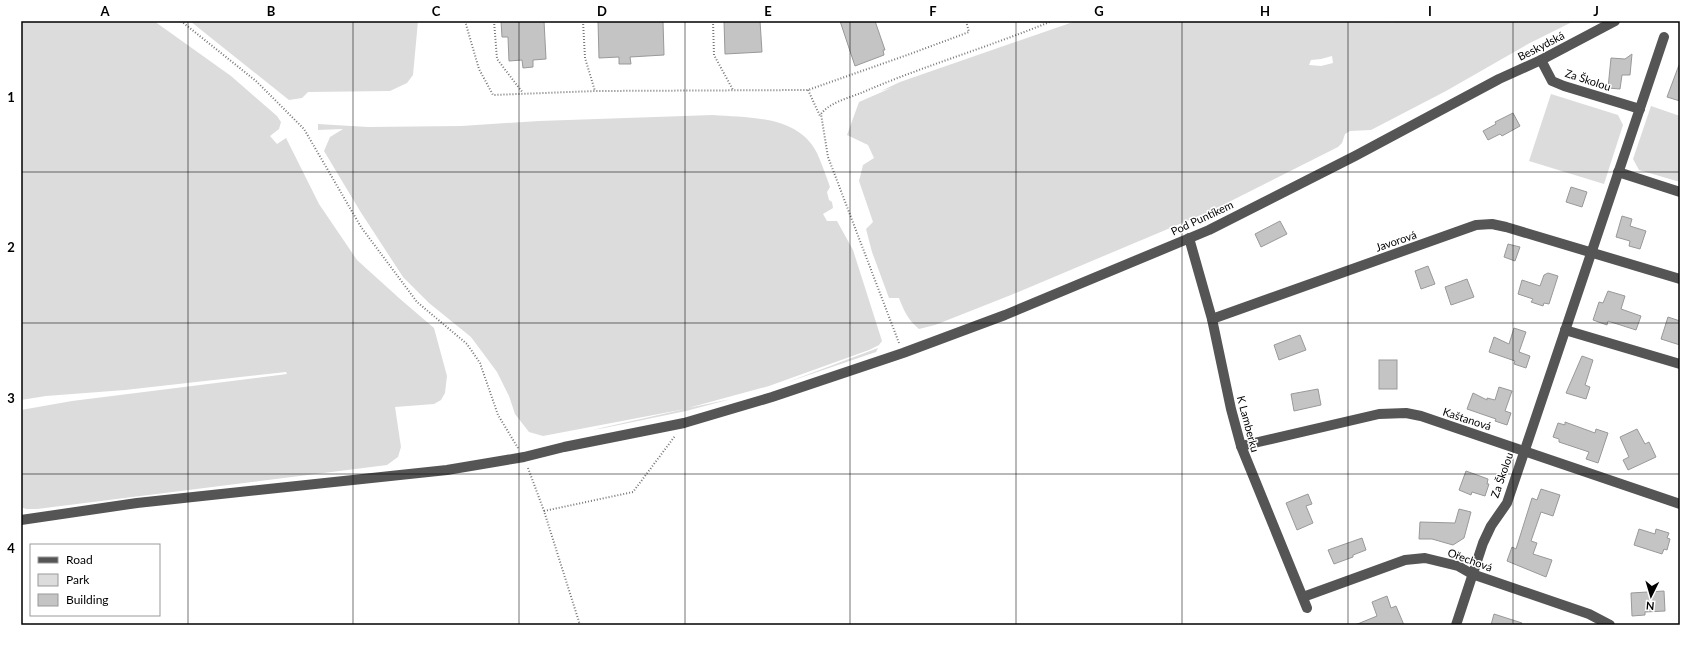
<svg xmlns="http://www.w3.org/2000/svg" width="1701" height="646" font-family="Lato,sans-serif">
	<rect width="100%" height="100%" fill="#fff"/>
	<!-- green -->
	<g fill="#dcdcdc" fill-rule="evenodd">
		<polygon points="21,21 154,21 231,76 277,116 281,122 279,129 270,136 277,144 286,138 319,204 357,260 399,298 434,328 447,376 445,393 441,400 434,404 395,407 401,447 398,457 387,465 37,509 26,509 21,507 21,410 72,401 287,374 286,372 125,390 46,396 21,400"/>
		<polygon points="190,21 418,21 413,75 407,83 390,91 308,92 302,98 289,100"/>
		<path d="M1076 21H1389L1392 23 1395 21H1574L1528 44 1446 91 1371 130 1350 131 1345 134 1342 143 1338 147 1213 210 1011 295 935 325 919 329C908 320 904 311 899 298H889L872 252 866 229 873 222 859 181 863 165 874 158 868 145 847 135 859 102 891 88 881 91 900 82ZM1332 56 1333 63 1321 66 1309 65 1311 60 1321 59Z"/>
		<polygon points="1551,94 1618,115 1623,125 1604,184 1529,161"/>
		<polygon points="1651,106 1680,116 1680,182 1639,170 1633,159"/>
		<path d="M713 115C749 118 798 115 817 153 822 164 826 176 830 187L827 192 829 200 832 202 833 208 823 214 827 221H837L853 250 882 341 879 345 869 350 769 386 688 408 731 399 686 411 604 428 592 430 685 409 543 436 529 432 515 414 509 396 497 372 471 337 429 303 403 277 360 211 324 151 330 137 343 129 318 130V124L368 127 461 126 539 121Z"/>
		<polygon points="878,348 876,352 785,383"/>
	</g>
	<!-- building -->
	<g fill="#c4c4c4" stroke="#999">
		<polygon points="501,21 544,21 546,59 533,60 533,67 523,68 522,60 509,61 508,37 502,37"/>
		<polygon points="598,21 663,21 664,55 630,57 631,64 619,64 619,57 599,58"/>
		<polygon points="724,21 760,21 762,52 725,54"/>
		<polygon points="840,21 875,21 885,50 883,50 884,55 855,66"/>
		<polygon points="1632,54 1630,75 1622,75 1620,89 1608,88 1611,58 1625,59"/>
		<polygon points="1679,65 1680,66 1680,101 1667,97"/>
		<polygon points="1513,113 1520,126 1502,136 1500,134 1488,140 1483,131 1496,124 1495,122"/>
		<polygon points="1571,187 1587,192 1582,207 1566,202"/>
		<polygon points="1622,216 1632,219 1630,226 1646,231 1640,249 1629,246 1630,241 1616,237"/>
		<polygon points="1280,221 1287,234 1261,247 1255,234"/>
		<polygon points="1508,244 1520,247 1515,261 1504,257"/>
		<polygon points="1428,266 1435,284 1421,289 1415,271"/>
		<polygon points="1548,273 1558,276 1549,304 1544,303 1543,306 1531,302 1533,299 1518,294 1522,280 1540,286 1544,275"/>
		<polygon points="1467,279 1474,297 1451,305 1445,287"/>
		<polygon points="1608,291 1625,296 1621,309 1641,316 1636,330 1608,321 1607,325 1593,320 1599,302 1603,303"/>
		<polygon points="1668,317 1680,321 1680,345 1661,339"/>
		<polygon points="1514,328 1526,332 1519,352 1530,356 1526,368 1514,364 1515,361 1489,352 1494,337 1509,344"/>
		<polygon points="1300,335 1306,350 1279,360 1274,345"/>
		<polygon points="1582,356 1593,360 1585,385 1590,387 1586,399 1566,393"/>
		<rect x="1379" y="360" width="18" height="29"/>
		<polygon points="1499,387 1512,391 1505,411 1511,413 1507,425 1495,421 1496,419 1467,409 1473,393 1487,400 1487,398 1495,400"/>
		<polygon points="1318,389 1321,405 1294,411 1291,394"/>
		<polygon points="1565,422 1595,433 1596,429 1608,433 1598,463 1586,459 1589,452 1559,442 1559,439 1553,437 1558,423 1565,425"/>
		<polygon points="1637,429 1645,444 1649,442 1656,457 1628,470 1623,460 1629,457 1620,437"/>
		<polygon points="1466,471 1488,479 1487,484 1489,484 1485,496 1472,492 1471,495 1459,490"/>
		<polygon points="1541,489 1560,495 1553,516 1541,512 1531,541 1537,543 1533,554 1552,560 1546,577 1507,561 1512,547 1516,549 1532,498 1537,500"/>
		<polygon points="1308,494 1312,504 1306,506 1313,523 1297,530 1286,503"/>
		<polygon points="1459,509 1471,512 1464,538 1453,545 1432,539 1419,539 1420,522 1455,523"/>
		<polygon points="1639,529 1655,534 1656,529 1669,533 1667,538 1670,539 1667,550 1664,549 1662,554 1634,545"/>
		<polygon points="1362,538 1366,550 1353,555 1353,557 1334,564 1328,550"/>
		<polygon points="1664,591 1665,611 1645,612 1645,615 1632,616 1631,593"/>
		<polygon points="1387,596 1391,608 1396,606 1404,625 1355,625 1377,616 1372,602"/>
		<polygon points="1494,614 1522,623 1521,625 1491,625"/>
	</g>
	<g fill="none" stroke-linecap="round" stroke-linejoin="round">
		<!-- path -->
		<g stroke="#777" stroke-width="2" stroke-dasharray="1 2" stroke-linecap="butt">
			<polyline points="181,21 256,81 304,129 361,227 417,302 467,344 480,363 498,415 518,448"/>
			<polyline points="465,21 479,69 493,95 595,91 808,90 910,54 969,32 966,21"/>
			<polyline points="494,21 497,59 523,93"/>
			<polyline points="583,21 585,58 595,91"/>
			<polyline points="713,21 714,55 733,90"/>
			<polyline points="808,90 820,116"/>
			<path d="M899 343 828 157 821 114C829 103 848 98 861 93 923 66 989 47 1052 21"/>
			<polyline points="528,468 544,511 580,625"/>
			<polyline points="544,511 633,492 675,436"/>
		</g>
		<!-- minor -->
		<g stroke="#555" stroke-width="10">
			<polyline points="1541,60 1552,81 1564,86 1640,109"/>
			<polyline points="1618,172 1680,192"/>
			<polyline points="1189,238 1212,319 1231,409 1241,446 1307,608"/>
			<polyline points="1212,319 1476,225 1492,224 1506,227 1680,279"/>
			<polyline points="1565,330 1680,364"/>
			<polyline points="1241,446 1379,414 1406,413 1421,416 1680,504"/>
			<polyline points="21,520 137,503 447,470 524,457 564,447 684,423 772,397 903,353 1005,315 1209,230 1355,156 1499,79 1541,60 1615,21"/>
			<polyline points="1303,597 1405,560 1425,558 1458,566 1472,574 1589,614 1610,625"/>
			<polyline points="1456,625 1483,543 1491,526 1507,503 1664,37"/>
		</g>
	</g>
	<!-- grid -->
	<path fill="none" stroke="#000" stroke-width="1" stroke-opacity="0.55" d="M188 21V625M353 21V625M519 21V625M685 21V625M850 21V625M1016 21V625M1182 21V625M1348 21V625M1513 21V625M21 172H1680M21 323H1680M21 474H1680"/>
	<g text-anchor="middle" stroke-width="3" stroke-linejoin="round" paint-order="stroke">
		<!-- street labels -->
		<g font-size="11" fill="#000" stroke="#fff">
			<text transform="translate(1541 46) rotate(-27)" y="4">Beskydská</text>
			<text transform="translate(1588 80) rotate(18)" y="4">Za Školou</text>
			<text transform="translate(1202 218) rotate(-25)" y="4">Pod Puntíkem</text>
			<text transform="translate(1396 241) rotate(-19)" y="4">Javorová</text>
			<text transform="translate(1467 419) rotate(18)" y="4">Kaštanová</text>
			<text transform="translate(1248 424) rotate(75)" y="4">K Lamberku</text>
			<text transform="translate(1502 475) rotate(-71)" y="4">Za Školou</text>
			<text transform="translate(1470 560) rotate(20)" y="4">Ořechová</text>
		</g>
	</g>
	<!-- border -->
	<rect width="1701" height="646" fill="none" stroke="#ffffff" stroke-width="44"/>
	<!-- legend -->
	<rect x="30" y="544" width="130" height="72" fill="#ffffff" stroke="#999999"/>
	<rect x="38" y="557" width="20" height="6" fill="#555555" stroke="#999999"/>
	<text x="66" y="564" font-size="12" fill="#000000">Road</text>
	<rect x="38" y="574" width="20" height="12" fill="#dcdcdc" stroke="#999999"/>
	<text x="66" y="584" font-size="12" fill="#000000">Park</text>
	<rect x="38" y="594" width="20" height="12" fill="#c4c4c4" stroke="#999999"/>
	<text x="66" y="604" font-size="12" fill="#000000">Building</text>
	<!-- north arrow -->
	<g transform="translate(1651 596) rotate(185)" stroke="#ffffff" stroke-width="3" paint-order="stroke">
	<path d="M0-3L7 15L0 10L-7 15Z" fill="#000000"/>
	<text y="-6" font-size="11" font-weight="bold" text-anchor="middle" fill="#000000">N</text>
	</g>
	<rect x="22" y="22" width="1657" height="602" fill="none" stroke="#000" stroke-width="1.5"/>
	<g font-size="13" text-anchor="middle" font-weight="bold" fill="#000">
		<text x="105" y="16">A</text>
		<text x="271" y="16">B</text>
		<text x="436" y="16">C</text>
		<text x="602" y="16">D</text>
		<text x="768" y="16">E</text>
		<text x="933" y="16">F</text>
		<text x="1099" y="16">G</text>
		<text x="1265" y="16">H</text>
		<text x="1430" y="16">I</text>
		<text x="1596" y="16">J</text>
		<text x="11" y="102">1</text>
		<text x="11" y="252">2</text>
		<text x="11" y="403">3</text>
		<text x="11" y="553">4</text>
	</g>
</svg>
